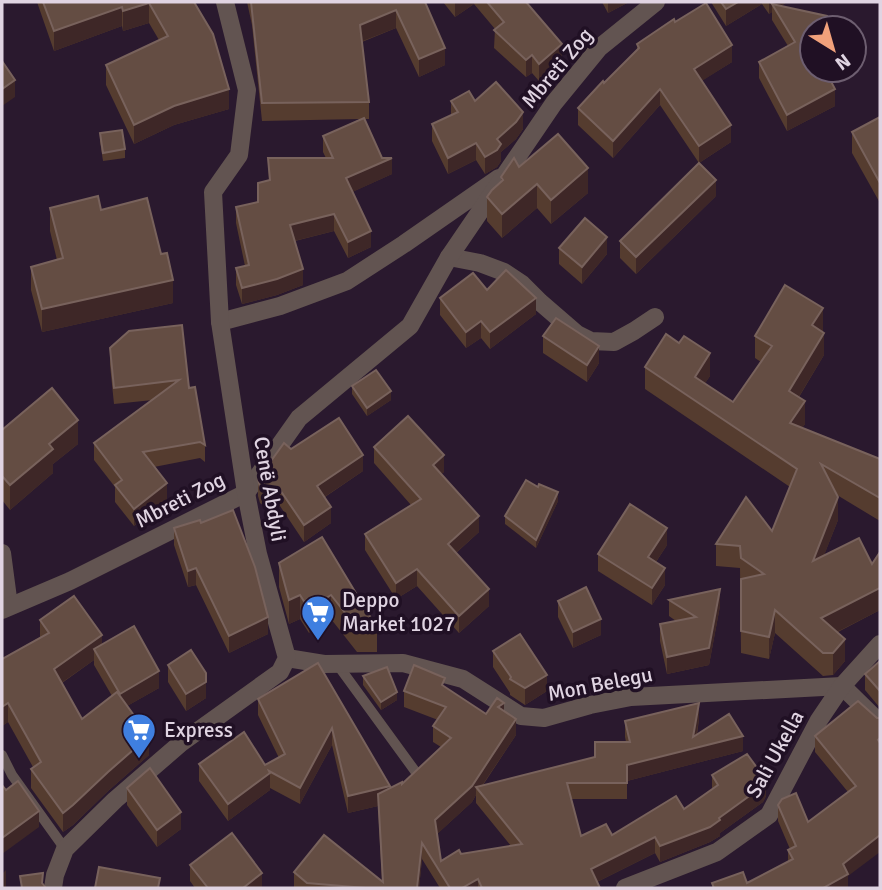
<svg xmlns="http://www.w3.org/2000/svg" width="882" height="890" font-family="Signika,sans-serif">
	<rect width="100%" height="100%" fill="#2a192e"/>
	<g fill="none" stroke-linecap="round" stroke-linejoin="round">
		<!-- lane -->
		<g stroke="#625451" stroke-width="10">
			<polyline points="337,664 415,771"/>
			<polyline points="2,755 12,775 65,849"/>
		</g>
		<!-- street -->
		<g stroke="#625451" stroke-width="18">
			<polyline points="449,257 480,263 504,272 522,284 540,302 577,334 591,341 614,342 634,331 655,317"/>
			<polyline points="220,322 280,306 347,281 404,244 499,178"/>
			<polyline points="2,553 9,606"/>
			<polyline points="2,610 70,581 246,493 299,418 410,326 449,257 554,103 599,48 656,2"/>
			<polyline points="287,658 324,664 403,663 463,679 521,716 544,718 590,705 631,697 842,686"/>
			<polyline points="842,686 880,723"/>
			<polyline points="53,888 55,875 65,849 115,800 181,743 280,672 287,658 258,554 246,493 220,322 213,192 239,155 247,90 225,2"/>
			<polyline points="625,888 717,852 769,815 819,720 842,686 880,644"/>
		</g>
	</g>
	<!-- wall -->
	<g fill="#553c2f" fill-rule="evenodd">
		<polygon points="37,2 194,2 229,109 174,125 134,144 106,85 106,65 159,40 149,23 123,31 122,26 54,51"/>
		<polygon points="247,2 425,2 445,65 419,77 396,28 362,42 369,102 369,119 365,119 382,158 392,174 352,192 371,247 348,258 334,231 295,241 303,285 277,295 242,304 236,285 236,268 245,266 236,223 236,207 258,202 269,181 268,158 326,158 323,152 323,136 360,119 262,121 252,25"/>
		<polygon points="443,2 526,2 562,62 539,81 532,73 526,77 494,48 495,29 474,4 455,17"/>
		<polygon points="602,2 629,2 608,13"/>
		<polygon points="711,2 787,2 781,6 826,71 835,106 787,131 759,78 759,62 788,46 772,20 772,12 769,14 762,4 726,26"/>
		<polygon points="675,22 732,62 701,81 731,142 699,163 660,105 613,158 578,125 578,108 637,51 637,44"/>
		<polygon points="451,101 475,101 523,129 516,139 501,152 501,161 497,167 485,174 476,160 448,174 432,141 432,124 451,115"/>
		<polygon points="880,117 880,203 852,153 852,132"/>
		<polygon points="100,133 125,149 125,158 103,161 100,141"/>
		<polygon points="519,167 588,193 551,224 537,208 502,238 487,221 487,197 501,182 501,177"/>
		<polygon points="716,196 636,274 620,258 620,241"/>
		<polygon points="50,208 101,210 173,303 42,332 31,290 31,267 57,260 50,231"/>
		<polygon points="559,248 607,254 582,284 559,264"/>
		<polygon points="487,290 536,314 490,349 481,338 466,348 440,315 440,298"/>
		<polygon points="823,330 824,355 799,397 805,424 802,428 880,459 880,521 837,495 838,520 824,555 880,610 838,632 845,661 833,675 823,676 775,633 769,659 741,653 740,568 716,566 716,544 772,531 790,487 645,389 645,367 710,376 705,383 733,402 761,362 755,358 755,336"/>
		<polygon points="129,331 189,388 205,445 205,462 200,458 154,467 167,499 134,526 115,502 115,487 94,460 94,443 153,400 114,404 110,365 110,348"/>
		<polygon points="543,336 599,363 587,382 543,353"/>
		<polygon points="352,386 391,400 367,416 352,394"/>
		<polygon points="2,430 78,444 53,464 53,473 10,510 2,500"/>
		<polygon points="374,447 444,472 441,474 479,532 456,553 489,606 459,633 417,586 396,599 365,550 365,534 411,505 374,463"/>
		<polygon points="363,471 325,497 331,523 304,542 280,506 274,514 260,503 258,496 258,479"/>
		<polygon points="558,501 536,548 505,524 505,516"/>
		<polygon points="174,528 268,634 229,653 196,585 188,587 174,545"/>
		<polygon points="322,537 377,628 377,652 357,652 331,619 309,633 300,619 289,624 279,587 279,563"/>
		<polygon points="667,545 656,562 665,585 652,605 598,571 598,554"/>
		<polygon points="669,600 720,606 709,665 667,674 660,641 660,624 676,621 669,616"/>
		<polygon points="558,601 601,635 573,648 558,617"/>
		<path d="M40 620 102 645 159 688 127 706 149 755 108 791 73 825 63 832 31 788V769L33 767 8 722 2 726V659L40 638ZM94 660V665L112 696 82 719 62 683Z"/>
		<polygon points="493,651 547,691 525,705 510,695 510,693 493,667"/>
		<polygon points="880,661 880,708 865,690 865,674"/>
		<path d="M318 663 390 788 402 784 441 747 433 742V726L438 720 404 707V691L445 687 486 714 504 711 516 735 483 785 595 757 626 742 625 737V721L699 719 697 735 743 751 627 781V799H571L581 836 612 835 684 809 712 789V775L766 796 763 802 720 833V836L710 842 660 862 655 853 597 882 600 888H440L422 859 419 888H294V872L382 881 378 806 348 813 332 745 300 804 270 788V790L228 821 199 781V764L265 765 279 758 258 715V699ZM476 795V803L511 846 441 861 437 834 472 802Z"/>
		<polygon points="168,665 206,698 186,711 168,682"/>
		<polygon points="363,676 397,700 381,710 363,685"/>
		<polygon points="877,718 848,876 848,888 712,888 712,883 747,883 788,862 788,850 790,849 778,821 778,805 808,822 848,792 815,752 815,736"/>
		<polygon points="127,788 181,829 157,847 127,805"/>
		<polygon points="190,865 262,888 195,888 190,881"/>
	</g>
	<!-- shaded-wall -->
	<g fill="#3e2727">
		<polygon points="455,2 474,2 474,4 455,17"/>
		<polygon points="608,2 629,2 608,13"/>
		<polygon points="738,2 762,2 762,4 726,26 726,9"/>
		<polygon points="769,2 787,2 776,9 772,4 772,12 769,14"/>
		<polygon points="149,3 149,23 123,31 123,11"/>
		<polygon points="122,7 122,26 54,51 54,31"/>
		<polygon points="396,10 396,28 360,42 360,25"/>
		<polygon points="562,44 562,62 539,81 539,64"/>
		<polygon points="732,45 732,62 694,86 694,69"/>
		<polygon points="445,48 445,65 419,77 419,59"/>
		<polygon points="532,55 532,73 526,77 526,60"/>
		<polygon points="15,80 15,97 2,106 2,114 2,89"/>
		<polygon points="229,89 229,109 174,125 134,144 134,125 174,106"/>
		<polygon points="660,89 660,105 613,158 613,141"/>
		<polygon points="835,89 835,106 787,131 787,115"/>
		<polygon points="523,112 523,129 516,139 501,152 501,161 497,167 485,174 485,157 497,139"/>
		<polygon points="731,125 731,142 699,163 699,146"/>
		<polygon points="476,143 476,160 448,174 448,158"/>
		<polygon points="392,158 392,174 346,195 346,178"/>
		<polygon points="588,168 588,193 551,224 551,200"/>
		<polygon points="716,180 716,196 636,274 636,257"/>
		<polygon points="537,184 537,208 502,238 502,214"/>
		<polygon points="334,214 334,231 290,242 290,225"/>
		<polygon points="371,231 371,247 348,258 348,242"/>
		<polygon points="607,237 607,254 582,284 582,267"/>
		<polygon points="303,269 303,285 277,295 242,304 242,288"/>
		<polygon points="173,280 173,303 42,332 42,309"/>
		<polygon points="536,298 536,314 490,349 490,332"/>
		<polygon points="823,308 823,330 812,348 812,325"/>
		<polygon points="481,321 481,338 466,348 466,332"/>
		<polygon points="824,333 824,355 789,413 789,391"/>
		<polygon points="599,346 599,363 587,382 587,365"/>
		<polygon points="710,353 710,376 695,399 695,377"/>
		<polygon points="391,391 391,400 367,416 367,408"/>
		<polygon points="805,401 805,424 790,445 790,423"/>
		<polygon points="78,420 78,444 53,464 53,473 10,510 10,485 49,444"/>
		<polygon points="363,455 363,471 317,502 317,486"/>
		<polygon points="444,455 444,472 433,482 433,465"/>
		<polygon points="167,483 167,499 134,526 134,509"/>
		<polygon points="280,490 280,506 274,514 274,498"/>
		<polygon points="558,492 558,501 536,548 536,540"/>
		<polygon points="838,497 838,520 813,583 813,561"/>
		<polygon points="331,507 331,523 304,542 304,525"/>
		<polygon points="479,516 479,532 448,560 448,544"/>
		<polygon points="667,528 667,545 648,574 648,557"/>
		<polygon points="196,568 196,585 188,587 188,571"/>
		<polygon points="665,568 665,585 652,605 652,588"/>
		<polygon points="417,569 417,586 396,599 396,583"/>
		<polygon points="880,588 880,610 821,640 821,618"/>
		<polygon points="489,589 489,606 459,633 459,616"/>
		<polygon points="720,589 720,606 709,665 667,674 667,657"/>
		<polygon points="300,595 300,619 289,624 289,600"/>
		<polygon points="331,595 331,619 309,633 309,609"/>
		<polygon points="775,610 775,633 769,659 769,637"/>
		<polygon points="268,617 268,634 229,653 229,636"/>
		<polygon points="601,619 601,635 573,648 573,632"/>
		<polygon points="102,635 102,655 94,649 94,660 54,688 54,669"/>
		<polygon points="845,639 845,661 833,675 833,653"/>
		<polygon points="159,671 159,688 120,710 120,694"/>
		<polygon points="547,675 547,691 525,705 525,688"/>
		<polygon points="206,682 206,698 186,711 186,694"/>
		<polygon points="397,692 397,700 381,710 381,702"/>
		<polygon points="8,703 8,722 2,726 2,707"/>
		<polygon points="504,703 504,719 498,707"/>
		<polygon points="699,703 699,719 694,748 743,736 743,751 627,781 627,765 693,737"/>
		<polygon points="516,719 516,735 479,790 476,787 476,795 472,802 435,836 435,820"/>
		<polygon points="332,728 332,745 300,804 300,788"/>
		<polygon points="149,736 149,755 108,791 73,825 63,832 63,813"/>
		<polygon points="270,773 270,790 228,821 228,804"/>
		<polygon points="766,780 766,796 763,802 720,833 720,836 710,842 660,862 660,846 719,818"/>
		<polygon points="390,786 390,803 378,794 378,806 348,813 348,796"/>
		<polygon points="39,811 39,827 2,854 2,838"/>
		<polygon points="181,812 181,829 157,847 157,830"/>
		<polygon points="880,835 880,852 848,876 848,888 823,888 843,864"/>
		<polygon points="655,837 655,853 591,885 591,869"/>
		<polygon points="422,843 422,859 419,888 417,888"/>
		<polygon points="6,870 6,887 2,888 2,874"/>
		<polygon points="262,873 262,888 243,888"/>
		<polygon points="478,879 478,888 462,888"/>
	</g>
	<!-- building -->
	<g fill="#644d43" stroke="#78625c" stroke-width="2">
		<polygon points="43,2 194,2 213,34 229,89 174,106 134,125 106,65 168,36 149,3 123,11 122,7 54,31"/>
		<polygon points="251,2 425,2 445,48 419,59 396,10 360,25 369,102 262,103"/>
		<polygon points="487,2 526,2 562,44 539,64 532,55 526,60 494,30 504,22"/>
		<polygon points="721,2 738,2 726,9"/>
		<polygon points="706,3 732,45 694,69 731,125 699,146 660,89 613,141 578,108 603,81 604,83 639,48 637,44 674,19 675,22"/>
		<polygon points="772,4 827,16 835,28 812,28 812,70 825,70 835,89 787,115 759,62 795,42"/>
		<polygon points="2,61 15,80 2,89"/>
		<polygon points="496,82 523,112 516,122 497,139 501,144 497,150 485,157 476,143 448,158 432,124 458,112 451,101 469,91 475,101"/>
		<polygon points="880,117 880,183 852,132"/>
		<polygon points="364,118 382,158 392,158 346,178 371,231 348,242 334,214 290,225 303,269 277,279 242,288 236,268 249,265 236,207 258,202 258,183 270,180 268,158 333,158 323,136"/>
		<polygon points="122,130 125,149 103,153 100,133"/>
		<polygon points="558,134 588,168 551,200 537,184 502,214 487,197 492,190 503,180 501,177 514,158 519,167"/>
		<polygon points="699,163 716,180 636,257 620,241"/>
		<polygon points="98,196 101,210 147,198 161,254 167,253 173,280 42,309 31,267 63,258 50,208"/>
		<polygon points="585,218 607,237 582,267 559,248"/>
		<polygon points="506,270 536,298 490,332 481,321 466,332 440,298 473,273 487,290"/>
		<polygon points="785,285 823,308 812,325 824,333 789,391 805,401 790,423 880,459 880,498 821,464 838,497 813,561 859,538 872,564 880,552 880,588 821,618 845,639 833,653 823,653 775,610 769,637 741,631 741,579 764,574 741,558 740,546 716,544 746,497 772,531 797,469 645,367 666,334 679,343 684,336 710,353 695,377 733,402 772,346 755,336"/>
		<polygon points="556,318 599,346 587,365 543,336"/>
		<polygon points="182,325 189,388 195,387 205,445 200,442 143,452 167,483 134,509 115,485 122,480 94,443 179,380 114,388 110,348 129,331"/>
		<polygon points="376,370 391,391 367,408 352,386"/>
		<polygon points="52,388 78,420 49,444 53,449 10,485 2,476 2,430"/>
		<polygon points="408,416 444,455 433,465 479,516 448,544 489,589 459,616 417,569 396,583 365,534 421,499 374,447"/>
		<polygon points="339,418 363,455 317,486 331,507 304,525 280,490 274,498 260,487 258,479 284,443 291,449"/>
		<polygon points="526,480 538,487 539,484 558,492 536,540 505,516"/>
		<polygon points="630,504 667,528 648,557 665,568 652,588 598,554"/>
		<polygon points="233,510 255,567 268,617 229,636 196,568 188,571 174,528 200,520 201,523"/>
		<polygon points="322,537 377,628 357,628 331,595 309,609 300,595 289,600 279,563"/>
		<polygon points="586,587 601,619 573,632 558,601"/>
		<polygon points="720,589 709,648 667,657 660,624 696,617 669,600"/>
		<polygon points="74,596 102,635 54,669 82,719 117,692 149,736 108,772 73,805 63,813 31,769 41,762 8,703 2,707 2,659 49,633 40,620"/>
		<polygon points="134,626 159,671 120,694 94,649"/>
		<polygon points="520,634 547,675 525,688 510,679 511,677 493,651"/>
		<polygon points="191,650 206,673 206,682 186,694 168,665"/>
		<polygon points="880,661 880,691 865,674"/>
		<polygon points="318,663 390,786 348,796 332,728 300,788 269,771 270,773 228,804 199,764 244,732 265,765 285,754 258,699"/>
		<polygon points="414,665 445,678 442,685 486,714 497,698 504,703 498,707 516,719 472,786 435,820 441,861 459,850 461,854 522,844 476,787 595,757 595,742 630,742 625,721 699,703 693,737 729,714 743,736 627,765 627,783 567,783 581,836 606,824 612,835 676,796 684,809 718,785 712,775 747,754 766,780 763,786 719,818 720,820 710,827 660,846 655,837 591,869 600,888 482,888 478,879 462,888 450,888 422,843 417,888 366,888 307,883 294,872 324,835 383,882 378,794 402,782 402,784 451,738 433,726 446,707 404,691"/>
		<polygon points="387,667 397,692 381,702 363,676"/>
		<polygon points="858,701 877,718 880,718 880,738 878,740 880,743 880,835 843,864 848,874 823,888 714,888 712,883 743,872 747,883 793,859 788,850 796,846 778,805 782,799 796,793 808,822 856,786 815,736"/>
		<polygon points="150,768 181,812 157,830 127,788"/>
		<polygon points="18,781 39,811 2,838 2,785 6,790"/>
		<polygon points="232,833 262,873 243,888 208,888 190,865"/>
		<polygon points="99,867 160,878 158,888 95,888"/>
		<polygon points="43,873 42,883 46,888 22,888 20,876"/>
	</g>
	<!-- icons -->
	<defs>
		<g id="supermarket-pin" transform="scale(1.75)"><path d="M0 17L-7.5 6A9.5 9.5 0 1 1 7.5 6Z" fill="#3f7fe0" stroke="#201024"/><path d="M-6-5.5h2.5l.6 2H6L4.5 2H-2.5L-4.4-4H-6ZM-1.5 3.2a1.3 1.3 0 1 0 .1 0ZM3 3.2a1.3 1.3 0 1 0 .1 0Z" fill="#fff"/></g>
	</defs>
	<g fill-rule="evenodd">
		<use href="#supermarket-pin" x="318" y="612"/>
		<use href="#supermarket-pin" x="139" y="730"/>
	</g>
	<g text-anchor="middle" stroke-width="7" stroke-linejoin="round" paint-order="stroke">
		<!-- street labels -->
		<g font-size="21" fill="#e0d4e2" stroke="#201024">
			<text transform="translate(557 68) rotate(-50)" y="7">Mbreti Zog</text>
			<text transform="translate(270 489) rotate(80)" y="7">Cenë Abdyli</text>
			<text transform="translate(180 500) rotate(-27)" y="7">Mbreti Zog</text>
			<text transform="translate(600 684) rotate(-11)" y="7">Mon Belegu</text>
			<text transform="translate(775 754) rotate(-61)" y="7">Sali Ukella</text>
		</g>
		<!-- poi labels -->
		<g font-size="21" fill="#e0d4e2" stroke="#201024" text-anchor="start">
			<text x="342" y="607">Deppo<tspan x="342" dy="24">Market 1027</tspan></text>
			<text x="164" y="737">Express</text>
		</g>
	</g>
	<!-- border -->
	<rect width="882" height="890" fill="none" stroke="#e0d4e2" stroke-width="7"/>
	<!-- north arrow -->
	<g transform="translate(833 49) rotate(143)"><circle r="33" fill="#201024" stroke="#6d5e70" stroke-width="2"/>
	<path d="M0-5L12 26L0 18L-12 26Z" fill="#f1a17b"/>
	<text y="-10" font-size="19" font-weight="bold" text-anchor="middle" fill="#e0d4e2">N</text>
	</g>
</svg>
